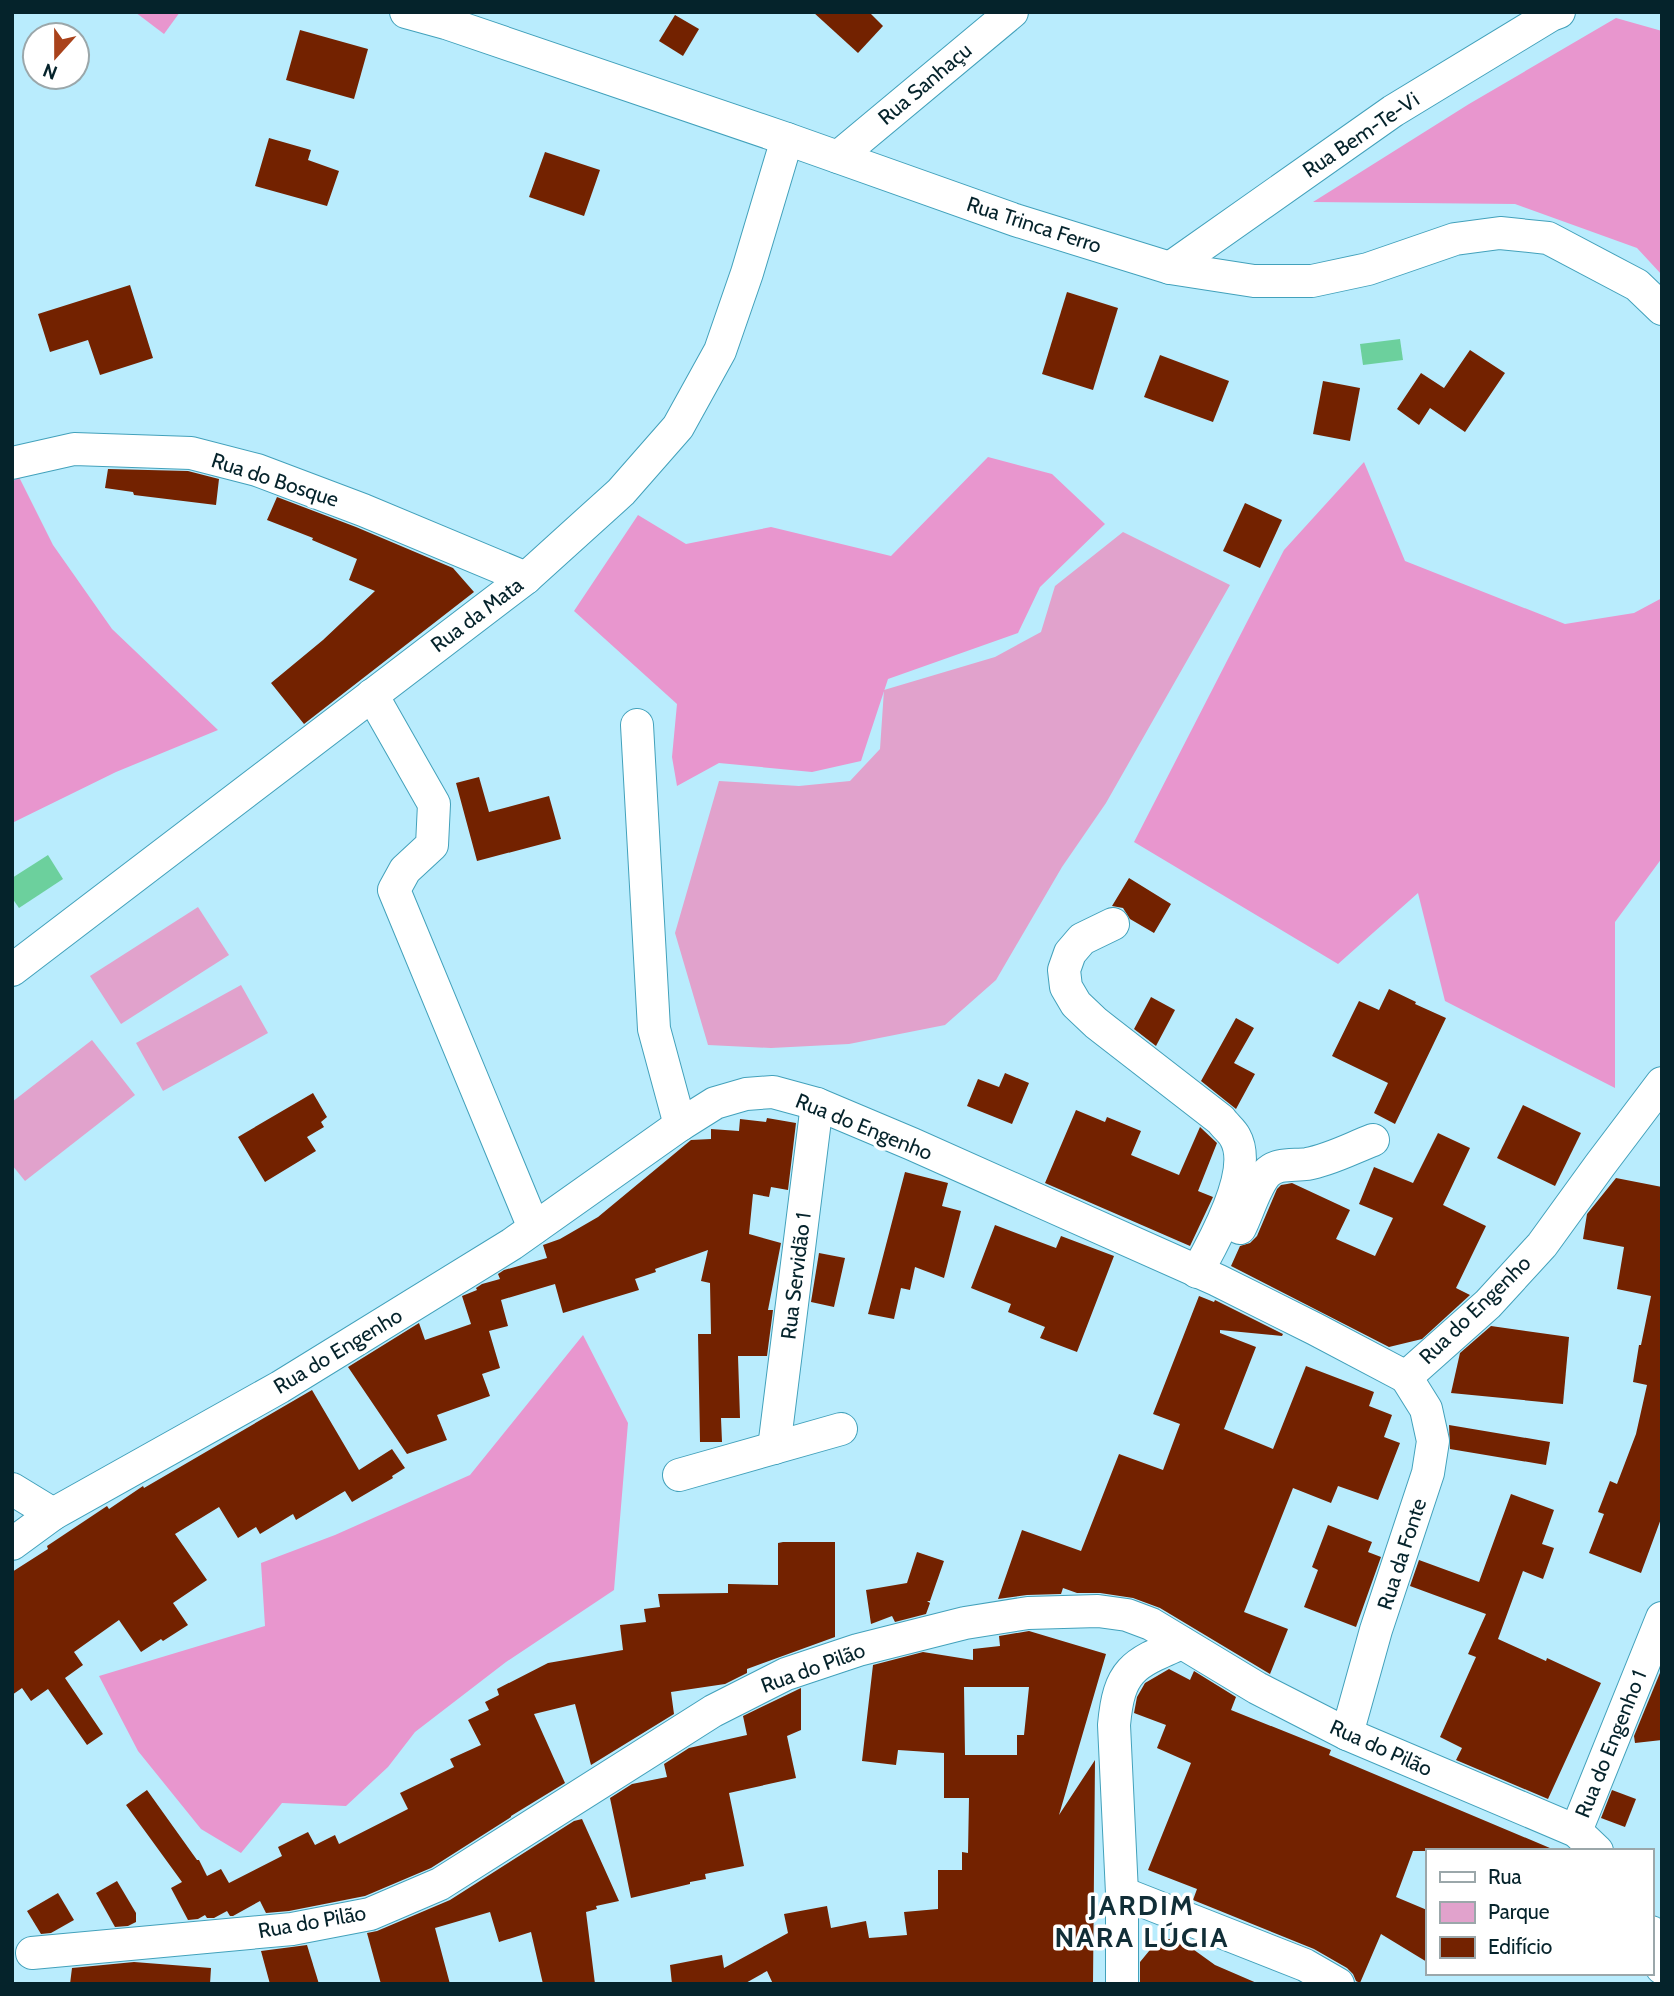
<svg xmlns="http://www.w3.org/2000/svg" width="1674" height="1996" font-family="Cabin,sans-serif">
	<rect width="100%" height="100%" fill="#b9ecfd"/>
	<!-- green -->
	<g fill="#e1a2cc">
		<polygon points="1123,532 1230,585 1106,803 1062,867 996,980 945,1025 849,1044 771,1048 708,1045 675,933 719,781 799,786 850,781 880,749 884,690 995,657 1041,632 1055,586"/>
		<polygon points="198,907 229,955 121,1024 90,976"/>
		<polygon points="241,985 268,1033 163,1091 136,1043"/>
		<polygon points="92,1040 135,1095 25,1181 12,1165 12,1102"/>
	</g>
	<!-- forest -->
	<g fill="#e896ce">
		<polygon points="135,12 180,12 164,34"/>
		<polygon points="1616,18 1662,31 1662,275 1637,248 1515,204 1313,202 1469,104"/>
		<polygon points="988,457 1052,474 1105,524 1040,587 1018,633 888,679 861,761 812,772 719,763 677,786 672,757 677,704 574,611 638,515 686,544 771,527 891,556"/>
		<polygon points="1364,462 1405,561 1565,624 1634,613 1662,598 1662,858 1615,922 1615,1088 1445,1001 1418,893 1338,964 1134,842 1284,550"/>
		<polygon points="19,477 53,545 112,629 218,730 116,772 12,823 12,482"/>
		<polygon points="583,1335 628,1423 614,1590 506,1662 415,1732 388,1767 346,1806 282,1803 241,1853 201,1829 138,1751 99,1676 265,1626 261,1563 335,1535 470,1475"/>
	</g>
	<!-- water -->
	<g fill="#6cd09d">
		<polygon points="1400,339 1403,360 1363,365 1360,344"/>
		<polygon points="48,855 63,879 19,908 12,898 12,878"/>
	</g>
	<!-- building -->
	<g fill="#732200" fill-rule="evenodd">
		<polygon points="813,12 869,12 883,26 858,53"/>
		<polygon points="675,15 699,29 683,56 659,41"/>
		<polygon points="300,30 368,49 354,99 286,80"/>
		<polygon points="269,138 311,150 308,160 339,171 327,206 255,186"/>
		<polygon points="545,152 600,170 584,216 529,197"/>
		<polygon points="130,285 153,358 100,375 88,340 50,352 38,314"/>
		<polygon points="1067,292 1118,308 1093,390 1042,374"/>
		<polygon points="1470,350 1505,373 1465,432 1430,408 1419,425 1397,409 1421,373 1444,388"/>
		<polygon points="1160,355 1229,381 1213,422 1144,397"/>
		<polygon points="1323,381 1360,388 1350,441 1313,434"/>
		<polygon points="108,469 188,471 219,479 216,505 134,495 133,492 105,488"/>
		<polygon points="277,497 356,527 453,568 474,592 304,724 271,683 323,640 375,591 349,580 357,559 312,540 313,538 267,520"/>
		<polygon points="1245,503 1282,520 1260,568 1223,551"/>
		<polygon points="479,777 489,812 549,796 561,839 477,861 456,783"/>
		<polygon points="1129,878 1171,904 1154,933 1130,919 1123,908 1112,906"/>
		<polygon points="1389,989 1416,1002 1415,1004 1446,1018 1395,1124 1374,1113 1388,1083 1332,1056 1359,1001 1379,1010"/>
		<polygon points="1151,997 1175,1010 1156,1046 1134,1029"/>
		<polygon points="1236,1018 1254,1028 1234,1063 1255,1074 1236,1109 1201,1081"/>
		<polygon points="1005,1073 1029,1083 1012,1124 967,1106 978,1079 999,1087"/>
		<polygon points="313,1093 327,1117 321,1122 324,1127 307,1137 316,1151 265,1182 238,1137"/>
		<polygon points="1523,1105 1581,1133 1555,1186 1497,1158"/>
		<polygon points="1076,1110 1105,1122 1107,1117 1141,1131 1131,1155 1179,1175 1200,1127 1217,1143 1198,1191 1213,1197 1190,1246 1045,1183"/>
		<polygon points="767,1118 796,1123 788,1190 771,1187 769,1197 753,1194 749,1234 781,1243 768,1310 773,1310 767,1356 738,1356 740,1418 721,1418 722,1442 700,1442 698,1334 711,1334 710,1283 701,1281 708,1250 655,1269 656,1272 635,1279 639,1290 563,1313 555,1284 501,1300 508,1326 489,1331 500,1368 482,1374 490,1396 437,1415 447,1440 407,1454 348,1367 419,1323 425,1340 471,1324 462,1296 477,1290 476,1288 482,1284 500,1279 498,1274 504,1270 547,1258 543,1245 560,1239 598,1217 691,1140 711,1139 711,1129 739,1131 740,1119 766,1122"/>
		<polygon points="1438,1133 1470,1148 1443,1205 1486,1226 1456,1288 1470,1295 1422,1339 1389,1347 1231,1266 1240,1246 1250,1243 1257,1236 1277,1189 1281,1185 1287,1184 1292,1183 1350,1210 1336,1239 1375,1256 1393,1218 1359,1204 1374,1167 1413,1183"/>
		<polygon points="905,1172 948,1183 942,1206 961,1211 944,1278 915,1267 910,1290 901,1288 894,1319 868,1314"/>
		<polygon points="1616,1178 1662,1187 1662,1516 1641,1573 1589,1553 1604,1514 1598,1512 1610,1481 1617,1484 1636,1434 1647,1385 1633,1382 1639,1345 1641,1345 1651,1296 1617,1289 1624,1247 1583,1239 1587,1214"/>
		<polygon points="995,1225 1056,1248 1061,1236 1114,1256 1077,1352 1040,1338 1045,1327 1008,1312 1011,1304 971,1288"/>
		<polygon points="819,1253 845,1258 834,1307 811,1302"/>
		<polygon points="1199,1296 1214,1302 1215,1300 1283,1334 1282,1336 1220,1330 1220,1333 1256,1347 1224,1429 1273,1449 1306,1366 1374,1392 1369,1406 1392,1415 1384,1437 1400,1443 1378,1500 1338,1486 1331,1503 1293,1488 1244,1612 1288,1629 1270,1674 1160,1608 1133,1598 1100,1593 1077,1593 1063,1588 1061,1594 1027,1595 998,1599 1022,1530 1081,1551 1119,1454 1163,1470 1180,1424 1153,1414"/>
		<polygon points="1491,1326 1569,1337 1563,1404 1451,1393 1460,1353"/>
		<polygon points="312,1390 359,1470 392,1449 405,1468 392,1476 393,1478 352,1502 345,1491 296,1520 293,1514 260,1534 256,1527 238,1538 219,1507 175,1534 207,1580 173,1603 188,1625 163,1641 161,1639 141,1652 119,1620 74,1652 83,1665 65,1678 103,1734 87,1745 48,1689 31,1701 22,1688 12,1695 12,1572 48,1549 47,1546 107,1506 109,1509 143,1486 144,1488"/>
		<polygon points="1449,1425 1550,1442 1546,1465 1450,1449"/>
		<polygon points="1511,1494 1554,1510 1542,1544 1554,1548 1543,1579 1523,1571 1498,1639 1546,1661 1547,1658 1601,1683 1548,1799 1456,1760 1462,1748 1440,1737 1476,1657 1468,1654 1486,1614 1410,1586 1419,1560 1479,1582"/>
		<polygon points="1328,1525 1372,1542 1368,1552 1381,1557 1356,1627 1304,1607 1318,1570 1312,1567"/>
		<polygon points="783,1542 835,1542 835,1637 747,1669 747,1673 725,1684 671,1692 674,1714 591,1765 575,1704 534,1714 565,1783 511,1816 511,1817 431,1868 365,1896 289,1911 266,1913 260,1901 233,1916 230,1916 227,1911 214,1918 207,1918 205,1915 198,1919 188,1920 171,1888 182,1882 126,1805 147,1790 197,1860 199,1860 207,1876 221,1869 229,1883 282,1856 278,1847 308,1832 315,1845 335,1835 339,1844 408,1809 400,1793 454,1767 450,1759 481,1745 468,1720 489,1710 485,1702 499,1695 497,1689 548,1663 623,1650 620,1625 646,1622 644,1609 660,1607 658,1594 728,1593 728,1584 778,1585 778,1543"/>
		<polygon points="917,1552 944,1561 930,1601 927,1601 930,1603 926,1614 895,1622 892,1616 871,1624 866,1590 907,1583"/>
		<path d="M1029 1631 1106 1654 1059 1815 1095 1760 1093 1984H773L767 1971 744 1984H672L670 1965 722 1955 724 1968 788 1933 784 1914 827 1906 831 1928 866 1921 869 1938 907 1935 904 1912 938 1909V1870H962V1852L968 1853 969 1798H944V1753L898 1750 896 1765 862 1761 873 1665 923 1652 973 1660V1649L1000 1646 999 1636ZM964 1687H1029L1024 1735H1017V1755H965Z"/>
		<polygon points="1662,1668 1662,1740 1635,1743 1634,1736"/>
		<polygon points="1169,1669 1190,1680 1194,1671 1236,1697 1231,1710 1331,1750 1329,1755 1557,1851 1413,1851 1396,1897 1427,1910 1427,1962 1381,1934 1360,1983 1356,1981 1353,1974 1347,1968 1314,1949 1193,1900 1197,1889 1148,1870 1191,1763 1157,1748 1166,1725 1134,1713 1137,1697 1145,1683"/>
		<polygon points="801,1688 801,1730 787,1736 796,1778 729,1793 744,1866 705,1874 706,1879 690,1882 690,1884 631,1898 610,1798 632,1784 667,1777 664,1764 689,1748 747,1735 743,1716"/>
		<polygon points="1612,1790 1636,1799 1625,1827 1601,1818"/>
		<polygon points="582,1819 619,1901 596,1906 597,1909 586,1912 595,1984 543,1984 531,1932 499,1942 490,1912 435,1928 450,1984 381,1984 367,1933 377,1931 450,1900 574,1821"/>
		<polygon points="117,1881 136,1913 136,1922 128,1926 115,1927 96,1893"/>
		<polygon points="58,1893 74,1920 51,1933 41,1934 27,1911"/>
		<polygon points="1169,1939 1190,1947 1215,1965 1259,1984 1140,1984 1140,1962 1154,1945"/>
		<polygon points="307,1945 319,1984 270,1984 261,1951"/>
		<polygon points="134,1962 211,1968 210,1984 70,1984 72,1968"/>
	</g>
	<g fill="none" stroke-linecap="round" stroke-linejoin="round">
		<!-- minor casing -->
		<g stroke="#42a1bb" stroke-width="34">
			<g id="minor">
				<polyline points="406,12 446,23 787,139 1015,220 1170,268 1254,281 1312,281 1368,269 1455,239 1500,233 1548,238 1637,285 1662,309"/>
				<polyline points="838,157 1012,12"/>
				<polyline points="1170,268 1393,111 1551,15 1559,12"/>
				<polyline points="12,463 74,449 191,453 257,470 363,510 526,578"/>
				<polyline points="372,695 434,804 432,845 405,870 394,890 534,1228"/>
				<polyline points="637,725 654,1029 680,1125"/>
				<path d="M1113 924 1082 939 1070 953 1064 970 1066 987 1076 1004 1096 1023 1221 1120C1225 1126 1232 1131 1235 1137 1254 1170 1214 1242 1197 1272"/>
				<polyline points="12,970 526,578 621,492 678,427 720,351 747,273 787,139"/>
				<path d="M1240 1228C1248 1212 1255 1187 1266 1174 1277 1162 1293 1166 1307 1164 1330 1160 1352 1148 1373 1140"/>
				<polyline points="1406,1377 1488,1304 1542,1245 1600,1165 1662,1083"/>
				<polyline points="774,1448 817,1104"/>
				<polyline points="679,1475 841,1429"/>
				<polyline points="12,1489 53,1514"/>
				<polyline points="12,1544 53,1514 280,1387 512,1244 680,1125 715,1103 746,1094 773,1092 817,1104 912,1144 1217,1280 1315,1329 1406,1377"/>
				<polyline points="1347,1734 1376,1630 1428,1473 1433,1441 1426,1409 1406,1377"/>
				<polyline points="1576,1831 1662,1618"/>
				<polyline points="1122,1893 1305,1965 1338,1984"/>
				<polyline points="1651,1932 1662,1968"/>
				<polyline points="32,1953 292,1929 370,1914 440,1884 713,1711 786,1674 858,1650 965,1623 1028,1613 1098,1611 1127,1615 1151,1624 1257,1688 1347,1734 1576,1831 1597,1851"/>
				<path d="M1122 1984V1893L1114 1725C1119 1669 1133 1664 1182 1643"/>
			</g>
		</g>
		<!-- minor -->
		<use href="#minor" stroke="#fff" stroke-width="32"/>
	</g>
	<g text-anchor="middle" stroke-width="7" stroke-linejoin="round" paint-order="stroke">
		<!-- street labels -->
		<g font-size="21" fill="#05232b" stroke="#fff">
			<text transform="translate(925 84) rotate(-40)" y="7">Rua Sanhaçu</text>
			<text transform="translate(1361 135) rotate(-34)" y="7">Rua Bem-Te-Vi</text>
			<text transform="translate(1034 225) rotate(18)" y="7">Rua Trinca Ferro</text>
			<text transform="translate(275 480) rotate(18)" y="7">Rua do Bosque</text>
			<text transform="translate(477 615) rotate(-37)" y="7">Rua da Mata</text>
			<text transform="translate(864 1127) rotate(22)" y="7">Rua do Engenho</text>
			<text transform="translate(796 1276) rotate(-83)" y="7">Rua Servidão 1</text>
			<text transform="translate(1475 1310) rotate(-44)" y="7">Rua do Engenho</text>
			<text transform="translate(338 1351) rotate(-31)" y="7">Rua do Engenho</text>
			<text transform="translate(1402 1554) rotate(-72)" y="7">Rua da Fonte</text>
			<text transform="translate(813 1668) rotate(-20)" y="7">Rua do Pilão</text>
			<text transform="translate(1611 1744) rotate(-68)" y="7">Rua do Engenho 1</text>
			<text transform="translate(1381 1748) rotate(24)" y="7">Rua do Pilão</text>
			<text transform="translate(312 1922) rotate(-10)" y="7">Rua do Pilão</text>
		</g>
		<!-- district labels -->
		<g font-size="28" font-weight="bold" letter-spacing="2" fill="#112e37" stroke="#fff">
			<text x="1142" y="1915">JARDIM<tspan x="1142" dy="32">NARA LÚCIA</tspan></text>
		</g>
	</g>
	<!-- border -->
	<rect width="1674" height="1996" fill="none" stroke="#05232b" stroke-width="28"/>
	<!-- legend -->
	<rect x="1426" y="1849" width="228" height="126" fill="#ffffff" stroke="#9ba7aa" stroke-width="2"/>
	<rect x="1440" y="1872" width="35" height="10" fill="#ffffff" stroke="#9ba7aa" stroke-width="2"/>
	<text x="1488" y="1884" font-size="21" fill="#05232b">Rua</text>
	<rect x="1440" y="1902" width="35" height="21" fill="#e1a2cc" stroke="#9ba7aa" stroke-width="2"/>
	<text x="1488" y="1919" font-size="21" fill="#05232b">Parque</text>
	<rect x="1440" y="1937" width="35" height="21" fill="#732200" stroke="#9ba7aa" stroke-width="2"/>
	<text x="1488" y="1954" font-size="21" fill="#05232b">Edifício</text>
	<!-- north arrow -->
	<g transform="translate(56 56) rotate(201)"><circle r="33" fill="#ffffff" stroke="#9ba7aa" stroke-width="2"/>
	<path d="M0-5L12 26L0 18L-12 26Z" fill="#a9421b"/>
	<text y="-10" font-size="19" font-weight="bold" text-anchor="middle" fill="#05232b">N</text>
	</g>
</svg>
